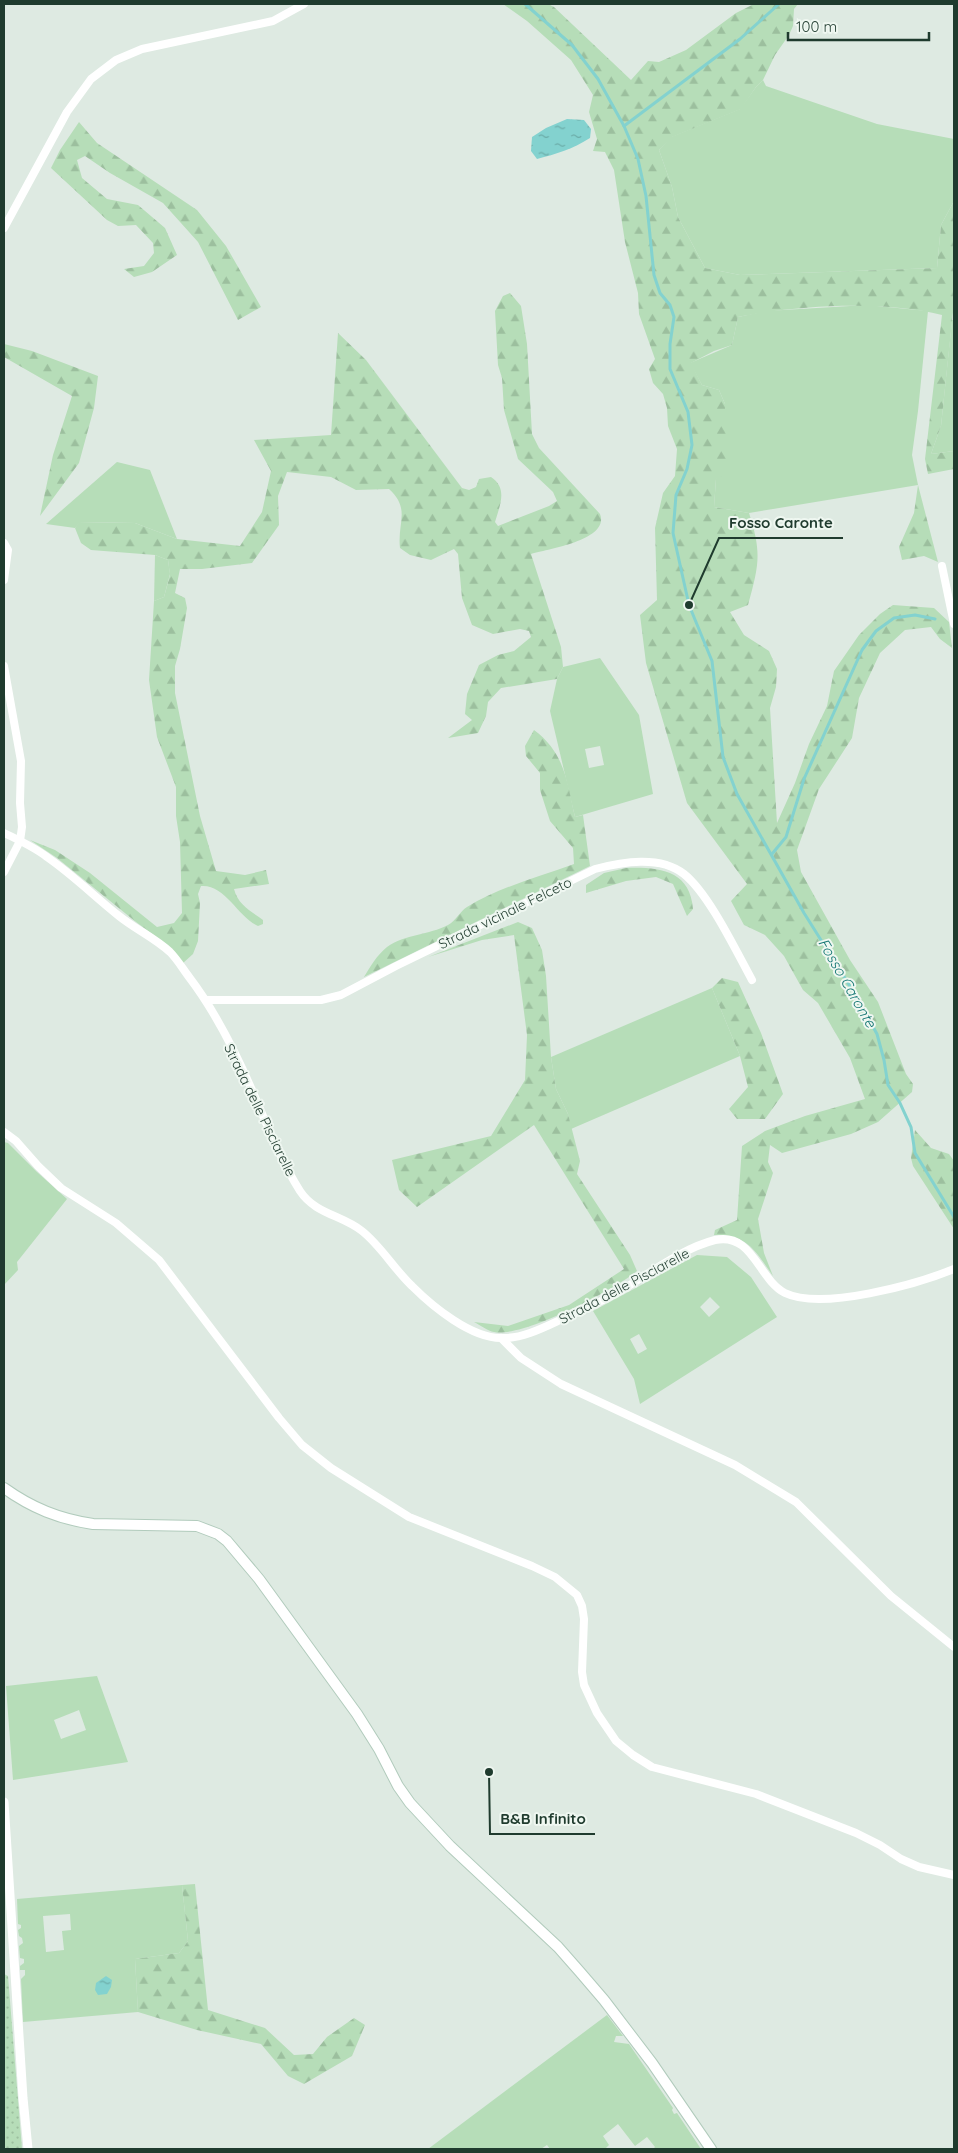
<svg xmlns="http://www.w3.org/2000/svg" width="958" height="2153" font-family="Quicksand,sans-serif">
	<defs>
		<pattern id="forest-firs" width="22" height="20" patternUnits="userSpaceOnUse" patternTransform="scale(1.25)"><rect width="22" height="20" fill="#b6ddb8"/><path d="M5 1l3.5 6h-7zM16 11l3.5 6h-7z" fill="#9cbf9e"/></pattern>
		<pattern id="park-dots" width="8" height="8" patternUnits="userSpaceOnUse" patternTransform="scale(1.25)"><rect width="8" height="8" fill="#b6ddb8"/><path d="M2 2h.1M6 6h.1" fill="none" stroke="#9cbf9e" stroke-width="1.8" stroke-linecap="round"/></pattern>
		<pattern id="water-ripples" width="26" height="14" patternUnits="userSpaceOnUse" patternTransform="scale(1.25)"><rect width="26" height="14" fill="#83d2cf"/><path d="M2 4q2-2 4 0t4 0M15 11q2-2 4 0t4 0" fill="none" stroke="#6baca8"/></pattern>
	</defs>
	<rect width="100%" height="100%" fill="#deeae2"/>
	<!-- green -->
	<g fill="#b6ddb8" fill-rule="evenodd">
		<polygon points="763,80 766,86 877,124 954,139 954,201 941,225 937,268 740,275 705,268 678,217 672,187 659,150 671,137 740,109 756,87"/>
		<polygon points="867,305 928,311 918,411 912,455 918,485 749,513 714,507 716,479 725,428 725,404 719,390 702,385 690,363 732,345 738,317 766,311"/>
		<polygon points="952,320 954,320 954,451 931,454 941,426"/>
		<polygon points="117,462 150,470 177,539 135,523 80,522 75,528 46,524"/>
		<polygon points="155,555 168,560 170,574 164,597 154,601"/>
		<path d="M600 658 639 715 653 794 575 817 550 711 557 679 563 667ZM600 746 604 765 589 768 585 749Z"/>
		<polygon points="712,988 740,1056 571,1129 568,1114 556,1089 551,1057"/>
		<polygon points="4,1142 8,1143 37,1172 67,1199 17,1262 18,1270 4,1285"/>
		<path d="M697 1255 727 1257 751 1277 777 1317 640 1404 634 1379 593 1311ZM710 1297 720 1307 709 1317 700 1307ZM639 1334 647 1349 638 1354 630 1339Z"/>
		<path d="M97 1676 128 1762 13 1780 6 1686ZM79 1710 86 1730 61 1739 54 1720Z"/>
		<path d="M182 1885 188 1941 179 1953 135 1959 138 2012 23 2022 21 1979 25 1975V1970H20V1966L24 1963V1959L20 1958 19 1946 23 1943 22 1938 19 1936 18 1930 21 1928V1925L18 1924 17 1899ZM70 1914 71 1930 62 1931 64 1950 46 1952 43 1916Z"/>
		<polygon points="607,2015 623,2036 616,2036 614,2042 629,2044 673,2108 672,2110 674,2114 677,2113 701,2149 653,2149 655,2147 647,2137 635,2146 618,2124 603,2136 609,2145 605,2149 550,2149 547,2145 541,2149 428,2149"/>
	</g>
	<!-- forest -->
	<g fill="url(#forest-firs)">
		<path d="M503 4H548L554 7 631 80 648 61 659 62 686 50 736 13 754 4H798L794 9 793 26 789 35 775 55 763 80 756 87 741 109 672 137 659 150 672 187 678 217 705 268 740 275 937 268 941 225 954 201V303L941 426 931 454 954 451V469L928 474 925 459 942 315C884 300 797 305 738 317L732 345 714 351 691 363 702 385 719 390 725 404V428L729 452 727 473 716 479 714 507 749 513C762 553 759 565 748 605L730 612 744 635 769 651 777 669 776 687 770 708 777 823 795 783 809 744 827 706 834 671 859 635 880 614 893 605 934 608 949 622 952 648 940 639 931 627 905 630 880 653 859 698 852 738 819 789 797 850 801 872 850 960 878 1002 906 1074 913 1084 912 1092 878 1122 851 1134 782 1153 770 1145 768 1162 773 1173 758 1219 764 1253 773 1276C756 1252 748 1234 714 1235L715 1230 737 1220 742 1146 765 1131 805 1116 865 1099 850 1058 818 1003 803 990 784 956 765 935 744 925 731 901 747 884 687 803 646 663 640 615 657 600 655 528 663 493 675 476 677 449 668 426 667 408 663 394 653 383 649 369 655 359 639 314 638 293 625 242 614 170 605 152 593 151 597 139 589 112 593 95 571 60 527 21Z"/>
		<polygon points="79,122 97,143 197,210 226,246 261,307 238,320 198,242 163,203 110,173 85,156 77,160 82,178 107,199 138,205 165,228 177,255 152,272 134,277 124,269 144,266 154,253 153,243 136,225 118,226 107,220 51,168 60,150"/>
		<path d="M510 293 521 306 527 344 532 434 539 448 600 514C610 540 548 549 531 554L561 647 563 667 557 679 501 688 488 702 486 716 478 733 448 738 472 720 465 714 467 694 479 665 498 655 514 651 531 637 529 631 520 629 493 634 472 625 462 598 458 554 454 549 431 560 410 555 400 548C397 523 411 509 389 489L356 490 331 477 287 472 278 496 279 525 252 563 202 569H180L175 593 185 598 187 608 180 649 175 666V693L200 816 216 871 245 875 266 870 269 884 234 889C238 905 251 911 263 920V924L258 926C238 917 225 884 201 886L198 894 200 903 198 941 193 954 182 964 167 945 136 922 57 858 30 840 55 850 90 873 157 927 174 923 182 913 180 842 176 816V787L157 737 149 680 154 601 164 597 170 575 168 560 155 555 91 550 81 543 75 528 79 522 135 523 177 539 240 546 262 512 271 471 254 440 331 435 338 333 366 360 462 488 469 490 476 487 479 479 491 477C508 488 500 505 495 522L498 526 549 506 557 501 553 492 518 459 504 410 502 378 498 365 495 311 503 296Z"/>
		<polygon points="4,344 32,351 98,376 94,408 79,463 40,516 53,455 72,396 4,357"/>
		<polygon points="918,485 938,562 924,556 902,560 899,547 914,513"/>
		<path d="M534 730C565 753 567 782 575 817L583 815 590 866 364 977C370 967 377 955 387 947 405 934 429 935 448 925 456 921 460 911 467 907 499 887 539 877 574 864L573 848 550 821 540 790V773L526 756 525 746Z"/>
		<path d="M626 868C659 867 690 870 693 909L687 916 673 884 656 877 626 881 586 893V885L604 873Z"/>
		<path d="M518 922 532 928 542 950 546 976 551 1057 556 1089 568 1114 580 1161 577 1174 630 1255 637 1271C614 1290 523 1338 494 1332 488 1331 480 1325 474 1322L508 1326 569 1305 624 1269 534 1125 417 1207 399 1190 392 1160 491 1136 525 1080 527 1035 514 935 482 940 428 957Z"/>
		<polygon points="722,978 738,982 761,1033 783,1094 765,1119 737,1119 729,1109 748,1087 740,1056 712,988"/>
		<polygon points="915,1130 931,1148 949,1154 954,1161 954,1229 913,1166 911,1158"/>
		<polygon points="195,1884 208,2010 265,2028 294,2055 313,2054 327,2037 354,2018 365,2025 352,2056 304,2084 288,2076 261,2044 197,2030 138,2012 135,1959 179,1953 188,1941 182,1885"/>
	</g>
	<!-- park -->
	<polygon fill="url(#park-dots)" points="4,1974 8,1976 22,2149 4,2149"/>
	<!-- water -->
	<g fill="url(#water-ripples)">
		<path d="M567 119 584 120 591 129 590 138C573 149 556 154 537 159L531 151 532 137 546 128Z"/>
		<polygon points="106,1976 112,1980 111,1987 107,1994 98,1995 95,1990 96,1983"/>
	</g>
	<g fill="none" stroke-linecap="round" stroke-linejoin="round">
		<!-- stream -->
		<g stroke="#83d2cf" stroke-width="3">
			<polyline points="525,4 572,45 598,79 624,126 638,159 646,196 654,275 660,293 670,305 674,317 670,344 670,369 688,412 692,445 687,469 676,495 673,533 689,605 712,661 723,757 737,794 804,913 853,991 877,1034 884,1060 888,1085 900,1103 911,1127 915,1153 954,1217"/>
			<polyline points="624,126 740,39 779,4"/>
			<polyline points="772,854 786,837 804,779 862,650 876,631 894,618 915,615 935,619"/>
		</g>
		<!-- secondary casing -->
		<g stroke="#b1cbbc" stroke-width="12">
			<path id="secondary" d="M4 1488C32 1508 59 1519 93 1524L197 1526 218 1534 227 1541 259 1579 357 1714 379 1749 398 1786 410 1803 450 1846 558 1947 580 1972 604 2000 652 2063 711 2149"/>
		</g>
		<!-- minor -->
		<g stroke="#fff" stroke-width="8">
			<polyline points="4,228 67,112 91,79 116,60 142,49 273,21 304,4"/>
			<polyline points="4,543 8,550 4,580"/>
			<polyline points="942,566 954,624"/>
			<polyline points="4,666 21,761 20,803 22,827 20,841 4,872"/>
			<path d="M4 833C19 840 34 847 47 857 73 875 95 897 119 916 135 929 155 938 170 952 177 959 183 969 189 977 215 1011 235 1051 252 1090 267 1125 280 1159 300 1191 315 1214 342 1215 362 1231 381 1246 394 1269 412 1286 433 1307 471 1338 501 1338 521 1339 543 1328 560 1320 577 1312 594 1305 611 1296 643 1279 679 1249 715 1240 753 1232 758 1279 785 1293 822 1311 917 1284 954 1269"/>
			<path d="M207 1000H321L341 995 396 966 595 869C622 862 660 855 684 874 709 894 736 951 752 980"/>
			<polyline points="4,1132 16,1141 38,1166 61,1188 116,1223 159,1260 279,1418 302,1445 331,1468 409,1517 532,1566 555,1577 577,1595 582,1606 584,1619 582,1672 584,1685 597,1713 616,1741 633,1755 652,1767 756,1794 856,1833 880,1845 901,1859 919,1867 954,1875"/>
			<polyline points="501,1338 521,1358 561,1384 735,1465 796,1502 891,1596 954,1647"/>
		</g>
		<!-- tertiary -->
		<polyline stroke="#fff" stroke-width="9" points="4,1802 23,2098 28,2149"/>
		<!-- secondary -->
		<use href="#secondary" stroke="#fff" stroke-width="10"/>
	</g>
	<g text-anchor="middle" stroke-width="4" stroke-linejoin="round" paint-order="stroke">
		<!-- street labels -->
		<g font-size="14" fill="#1f3b2e" stroke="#eff7f1">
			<text transform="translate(505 913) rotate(-26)" y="5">Strada vicinale Felceto</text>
			<text transform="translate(260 1110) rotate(64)" y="5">Strada delle Pisciarelle</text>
			<text transform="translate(624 1286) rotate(-28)" y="5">Strada delle Pisciarelle</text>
		</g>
		<!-- water labels -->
		<g font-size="15" font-style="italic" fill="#177875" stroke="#eff7f1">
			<text transform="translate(847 983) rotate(60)" y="5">Fosso Caronte</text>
		</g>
	</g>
	<!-- callouts -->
	<path fill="none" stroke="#1f3b2e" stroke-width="2" d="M689 605L719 538H843M489 1772L490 1834H595"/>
	<g fill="#1f3b2e" stroke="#eff7f1" stroke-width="2">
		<circle cx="689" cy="605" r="5"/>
		<circle cx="489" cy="1772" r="5"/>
	</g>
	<g font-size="15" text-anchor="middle" font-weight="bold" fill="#1f3b2e" stroke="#eff7f1" stroke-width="4" stroke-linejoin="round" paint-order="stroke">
		<text x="781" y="528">Fosso Caronte</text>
		<text x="543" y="1824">B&amp;B Infinito</text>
	</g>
	<!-- border -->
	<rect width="958" height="2153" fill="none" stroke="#1f3b2e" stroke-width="10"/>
	<!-- scale -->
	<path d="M788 32v8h141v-8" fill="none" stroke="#1f3b2e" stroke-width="2.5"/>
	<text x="796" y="32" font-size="15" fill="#1f3b2e" stroke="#eff7f1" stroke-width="4" paint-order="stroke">100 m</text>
</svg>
